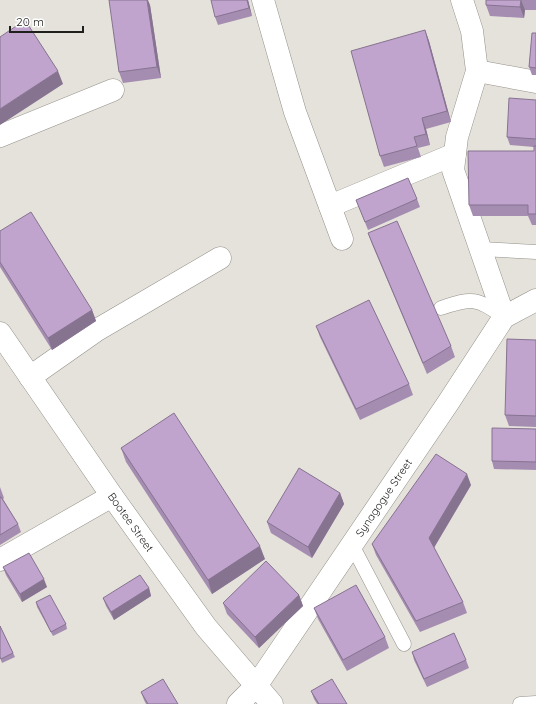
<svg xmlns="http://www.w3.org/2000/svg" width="536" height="704" font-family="Quicksand,sans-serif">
	<rect width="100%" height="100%" fill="#e5e2db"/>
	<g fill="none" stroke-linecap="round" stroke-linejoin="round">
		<!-- service casing -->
		<g stroke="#94928b" stroke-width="15">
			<g id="service">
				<polyline points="480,249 536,252"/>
				<path d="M441 308C473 297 476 298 504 317"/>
				<polyline points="352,545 404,644"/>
				<polyline points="520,704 536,703"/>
			</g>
		</g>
		<!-- minor casing -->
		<g stroke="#94928b" stroke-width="23">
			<g id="minor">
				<polyline points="263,0 295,112 342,239"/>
				<polyline points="462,0 472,31 477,71 457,137 453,170 504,317"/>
				<polyline points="477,71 536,82"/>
				<polyline points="0,136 113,90"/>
				<polyline points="330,206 455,154"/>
				<path id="s1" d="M0 333 112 496 206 627 272 704"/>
				<polyline points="30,377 97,330 220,258"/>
				<polyline points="0,560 112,496"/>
				<path id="s2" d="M238 704 256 686 448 403 504 317 536 300"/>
			</g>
		</g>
		<!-- service -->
		<use href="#service" stroke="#fff" stroke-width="14"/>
		<!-- minor -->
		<use href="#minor" stroke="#fff" stroke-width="22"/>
	</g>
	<!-- wall -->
	<g fill="#a58db1">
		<polygon points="248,0 252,16 218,25 215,17"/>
		<polygon points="486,0 536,0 536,10 525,10 524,18 490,16 486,5"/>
		<polygon points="150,5 161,78 123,83 119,72"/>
		<polygon points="425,30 429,41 451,122 426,129 430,145 418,148 421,157 384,167 380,156"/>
		<polygon points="536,33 536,75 532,75 529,67"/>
		<polygon points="536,100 536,225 532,225 528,216 473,216 469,205 534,151 534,147 510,145 507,137"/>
		<polygon points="417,199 420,207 368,230 356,200"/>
		<polygon points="0,231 92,310 96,321 52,350 0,267"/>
		<polygon points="368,233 451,346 455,357 427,374 372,244"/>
		<polygon points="316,326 409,384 413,395 360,420 320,337"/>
		<polygon points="536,340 536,427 509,426 505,415"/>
		<polygon points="536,429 536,470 494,469 492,461"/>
		<polygon points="121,448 265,559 212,594 126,462"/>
		<polygon points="471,485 434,548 463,602 467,613 420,632 376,555 372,544"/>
		<polygon points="0,487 4,498 3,499 18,524 21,532 0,545"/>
		<polygon points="340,493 344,504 312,558 271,533 267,522"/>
		<polygon points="3,567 47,587 22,602 6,575"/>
		<polygon points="149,588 151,596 114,620 106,606 103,598"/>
		<polygon points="299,595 303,606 259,648 227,614 223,603"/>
		<polygon points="36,602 66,624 67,629 53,636 37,607"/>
		<polygon points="314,608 385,637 389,648 347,671 318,619"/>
		<polygon points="0,626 15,657 2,663 0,658"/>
		<polygon points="412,652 466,660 469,668 427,687 414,660"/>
		<polygon points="311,691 347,704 317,704 314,699"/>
		<polygon points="141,692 178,704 146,704 144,700"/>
	</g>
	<!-- shaded-wall -->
	<g fill="#867390">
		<polygon points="147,0 148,0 150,5 161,78 157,67"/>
		<polygon points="247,0 248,0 252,16 249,8"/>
		<polygon points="521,0 525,10 524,18 520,7"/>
		<polygon points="425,30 429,41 451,122 447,111"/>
		<polygon points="58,71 63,84 0,125 0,109"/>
		<polygon points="422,118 426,129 430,145 426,134"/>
		<polygon points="92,310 96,321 52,350 48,338"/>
		<polygon points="467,474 471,485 433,549 429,538"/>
		<polygon points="340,493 344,504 312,558 308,547"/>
		<polygon points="260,546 265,559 212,594 208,580"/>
		<polygon points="44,579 47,587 22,602 20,594"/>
		<polygon points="149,588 151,596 114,620 111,612"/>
		<polygon points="299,595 303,606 259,648 255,637"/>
	</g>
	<!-- building -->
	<g fill="#c0a4ce" stroke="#867390">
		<polygon points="109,0 147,0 157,67 119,72"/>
		<polygon points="211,0 247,0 249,8 215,17"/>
		<polygon points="486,0 521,0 520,7 486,5"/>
		<polygon points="25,20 58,71 0,109 0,37"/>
		<polygon points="425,30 447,111 422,118 426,134 414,137 417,146 380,156 351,51"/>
		<polygon points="532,33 536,33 536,68 529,67"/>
		<polygon points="509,98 536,100 536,139 507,137"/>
		<polygon points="534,146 536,146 536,214 528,214 528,205 469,205 468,151 534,151"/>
		<polygon points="408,178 417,199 365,222 356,200"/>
		<polygon points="31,212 92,310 48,338 0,262 0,231"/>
		<polygon points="397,221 451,346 423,363 368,233"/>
		<polygon points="369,300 409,384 356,409 316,326"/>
		<polygon points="507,339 536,340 536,416 505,415"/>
		<polygon points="174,413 260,546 208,580 121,448"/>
		<polygon points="492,428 536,429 536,462 492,461"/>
		<polygon points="436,454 467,474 429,538 463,602 416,621 372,544"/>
		<polygon points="299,468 340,493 308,547 267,522"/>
		<polygon points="0,497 1,497 18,524 0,535"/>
		<polygon points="29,553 44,579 20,594 3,567"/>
		<polygon points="266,561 299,595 255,637 223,603"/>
		<polygon points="140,575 149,588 111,612 103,598"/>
		<polygon points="356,585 385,637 343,660 314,608"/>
		<polygon points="50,595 66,624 51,632 36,602"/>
		<polygon points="0,626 13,653 1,659 0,657"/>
		<polygon points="454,633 466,660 424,679 412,652"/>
		<polygon points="163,679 178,704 148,704 141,692"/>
		<polygon points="332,679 347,704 319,704 311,691"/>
	</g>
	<g text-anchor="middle" stroke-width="3" stroke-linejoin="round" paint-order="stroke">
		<!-- street labels -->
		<g font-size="11" fill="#1f1f1c" stroke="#fff">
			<text dy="4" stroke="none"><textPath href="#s2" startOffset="253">Synagogue Street</textPath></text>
			<text dy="4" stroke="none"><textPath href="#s1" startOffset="230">Bootee Street</textPath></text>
		</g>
	</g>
	<!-- scale -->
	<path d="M10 26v6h73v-6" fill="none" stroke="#1f1f1c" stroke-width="2"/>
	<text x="16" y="26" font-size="12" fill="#1f1f1c" stroke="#ffffff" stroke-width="3" paint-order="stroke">20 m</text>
</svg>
